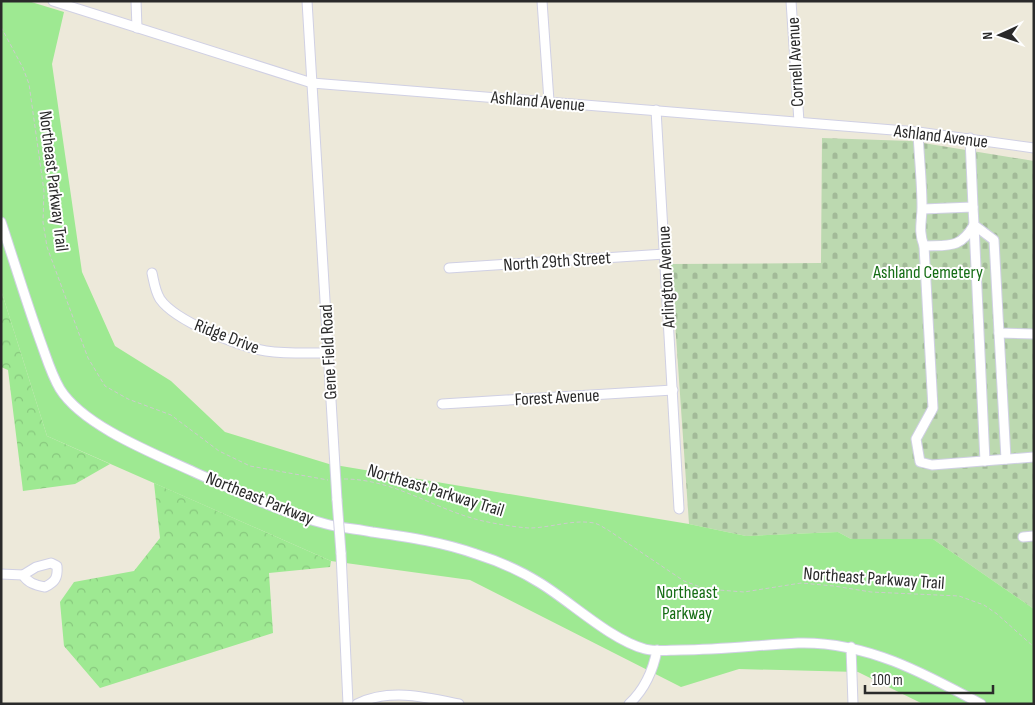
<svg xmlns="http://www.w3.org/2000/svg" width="1035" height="705" font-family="'Sofia Sans Condensed',sans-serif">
	<defs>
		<pattern id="forest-crowns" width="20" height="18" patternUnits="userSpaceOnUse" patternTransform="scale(1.25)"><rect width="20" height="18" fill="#9ee992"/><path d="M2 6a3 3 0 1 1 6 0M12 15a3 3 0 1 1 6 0" fill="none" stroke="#88c87e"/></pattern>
		<pattern id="cemetery-stones" width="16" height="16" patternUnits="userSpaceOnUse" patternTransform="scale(1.25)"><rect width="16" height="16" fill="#bcd9b0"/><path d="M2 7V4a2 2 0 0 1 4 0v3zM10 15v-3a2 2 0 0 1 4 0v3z" fill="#a2ba98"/></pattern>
	</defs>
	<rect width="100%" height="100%" fill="#ede9da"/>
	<!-- forest -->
	<g fill="url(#forest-crowns)">
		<polygon points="1,290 47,436 110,464 75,484 23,491 8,370 1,367"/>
		<polygon points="154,483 331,561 330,567 269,573 273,633 100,688 64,646 60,602 74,582 134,571 160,538"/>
	</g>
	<!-- cemetery -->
	<polygon fill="url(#cemetery-stones)" points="822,138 911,141 1034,161 1034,609 933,539 851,539 838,532 746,536 689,524 671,264 821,263"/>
	<!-- park -->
	<polygon fill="#9ee992" points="1,1 28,1 64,12 52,64 82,272 115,346 171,381 225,432 329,464 689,524 746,536 838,532 851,539 933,539 1034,609 1034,704 923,704 858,672 739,669 681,687 470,580 331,561 47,436 1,290"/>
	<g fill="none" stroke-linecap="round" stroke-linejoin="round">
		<!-- minor casing -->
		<g stroke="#d0d0e4" stroke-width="11">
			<g id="minor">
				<polyline points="53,1 312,83 918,132 1034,148"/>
				<polyline points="136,1 137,28"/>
				<polyline points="307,1 337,500"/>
				<polyline points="542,1 549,101"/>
				<polyline points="791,1 799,122"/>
				<polyline points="656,110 679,509"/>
				<path d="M918 132C919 157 922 182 922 207 922 222 918 230 924 246L933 408 916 439 920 462 932 465 1034 457"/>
				<polyline points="970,138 973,207"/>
				<polyline points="923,209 973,207 974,225 994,240 999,333 1034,334"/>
				<path d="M1 222C14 261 26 301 40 340 46 356 51 374 60 389 83 426 155 454 194 472 237 491 279 512 326 524 341 528 357 529 372 532 407 537 443 542 476 554 498 561 521 571 540 583 571 602 611 640 645 649 656 652 669 650 681 650 720 650 759 645 798 643 865 641 924 673 981 704"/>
				<polyline points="974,225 985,461"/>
				<path d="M924 246C949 245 960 249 974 225"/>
				<polyline points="449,268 665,254"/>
				<path d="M152 273C154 282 155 291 160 299 175 321 240 347 266 351 287 354 308 353 328 353"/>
				<polyline points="999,333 1006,459"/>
				<polyline points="442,404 673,390"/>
				<polyline points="1023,537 1034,536"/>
				<polyline points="341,553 348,704"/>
				<path d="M51 563 57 566C58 578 55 582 45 587 35 585 28 583 23 575L36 567Z"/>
				<polyline points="1,574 23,575"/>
				<polyline points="851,647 853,704"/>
				<path d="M357 704C389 688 426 697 459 704"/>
				<path d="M629 704C645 689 653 671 657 650"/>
			</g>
		</g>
		<!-- path -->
		<g stroke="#ccc" stroke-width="1" stroke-dasharray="4 2.5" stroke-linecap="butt">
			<polyline points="1,27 23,68 29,84 44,191 43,222 47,247 88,358 105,386 128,399 171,415 219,451 250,466 328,480"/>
			<path d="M344 479C395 479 435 510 483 521 497 524 514 527 529 528 550 528 573 519 594 523 599 524 604 528 608 530L684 581 706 589 744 592 801 583 834 586 871 592 959 596 984 605 997 614 1034 647"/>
		</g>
		<!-- minor -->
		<use href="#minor" stroke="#fff" stroke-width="9"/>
		<!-- minor-bridge casing -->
		<g stroke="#d0d0e4" stroke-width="11" stroke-linecap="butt">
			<polyline id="minor-bridge" points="337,500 341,553"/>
		</g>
		<!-- minor-bridge -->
		<use href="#minor-bridge" stroke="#fff" stroke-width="9"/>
	</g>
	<g text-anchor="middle" stroke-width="4" stroke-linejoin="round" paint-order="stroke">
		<!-- street labels -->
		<g font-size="18" fill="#2a2a2a" stroke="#fff">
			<text transform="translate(795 62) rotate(-93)" y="6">Cornell Avenue</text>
			<text transform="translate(538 101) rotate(5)" y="6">Ashland Avenue</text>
			<text transform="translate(941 136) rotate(7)" y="6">Ashland Avenue</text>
			<text transform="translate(54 181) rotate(83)" y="6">Northeast Parkway Trail</text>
			<text transform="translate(557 261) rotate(-4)" y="6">North 29th Street</text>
			<text transform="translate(666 277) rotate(-93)" y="6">Arlington Avenue</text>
			<text transform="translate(227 336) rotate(21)" y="6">Ridge Drive</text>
			<text transform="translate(328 352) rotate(-93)" y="6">Gene Field Road</text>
			<text transform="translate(557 397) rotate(-3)" y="6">Forest Avenue</text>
			<text transform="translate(436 490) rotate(17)" y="6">Northeast Parkway Trail</text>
			<text transform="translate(260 498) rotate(22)" y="6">Northeast Parkway</text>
			<text transform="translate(874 578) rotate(4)" y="6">Northeast Parkway Trail</text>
		</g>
		<!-- park labels -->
		<g font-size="18" fill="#156d14" stroke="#fff">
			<text x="928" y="278">Ashland Cemetery</text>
			<text x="687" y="598">Northeast<tspan x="687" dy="21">Parkway</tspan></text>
		</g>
	</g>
	<!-- border -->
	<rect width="1035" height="705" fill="none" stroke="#2a2a2a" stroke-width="5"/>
	<!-- north arrow -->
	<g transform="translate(1000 35) rotate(267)" stroke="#ffffff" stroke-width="4" paint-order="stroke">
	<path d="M0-4L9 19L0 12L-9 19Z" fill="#2a2a2a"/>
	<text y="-8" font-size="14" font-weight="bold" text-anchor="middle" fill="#2a2a2a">N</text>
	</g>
	<!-- scale -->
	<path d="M865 685v8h128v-8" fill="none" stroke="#2a2a2a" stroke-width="2.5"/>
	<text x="872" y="685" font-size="15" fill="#2a2a2a" stroke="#ffffff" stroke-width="4" paint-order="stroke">100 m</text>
</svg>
